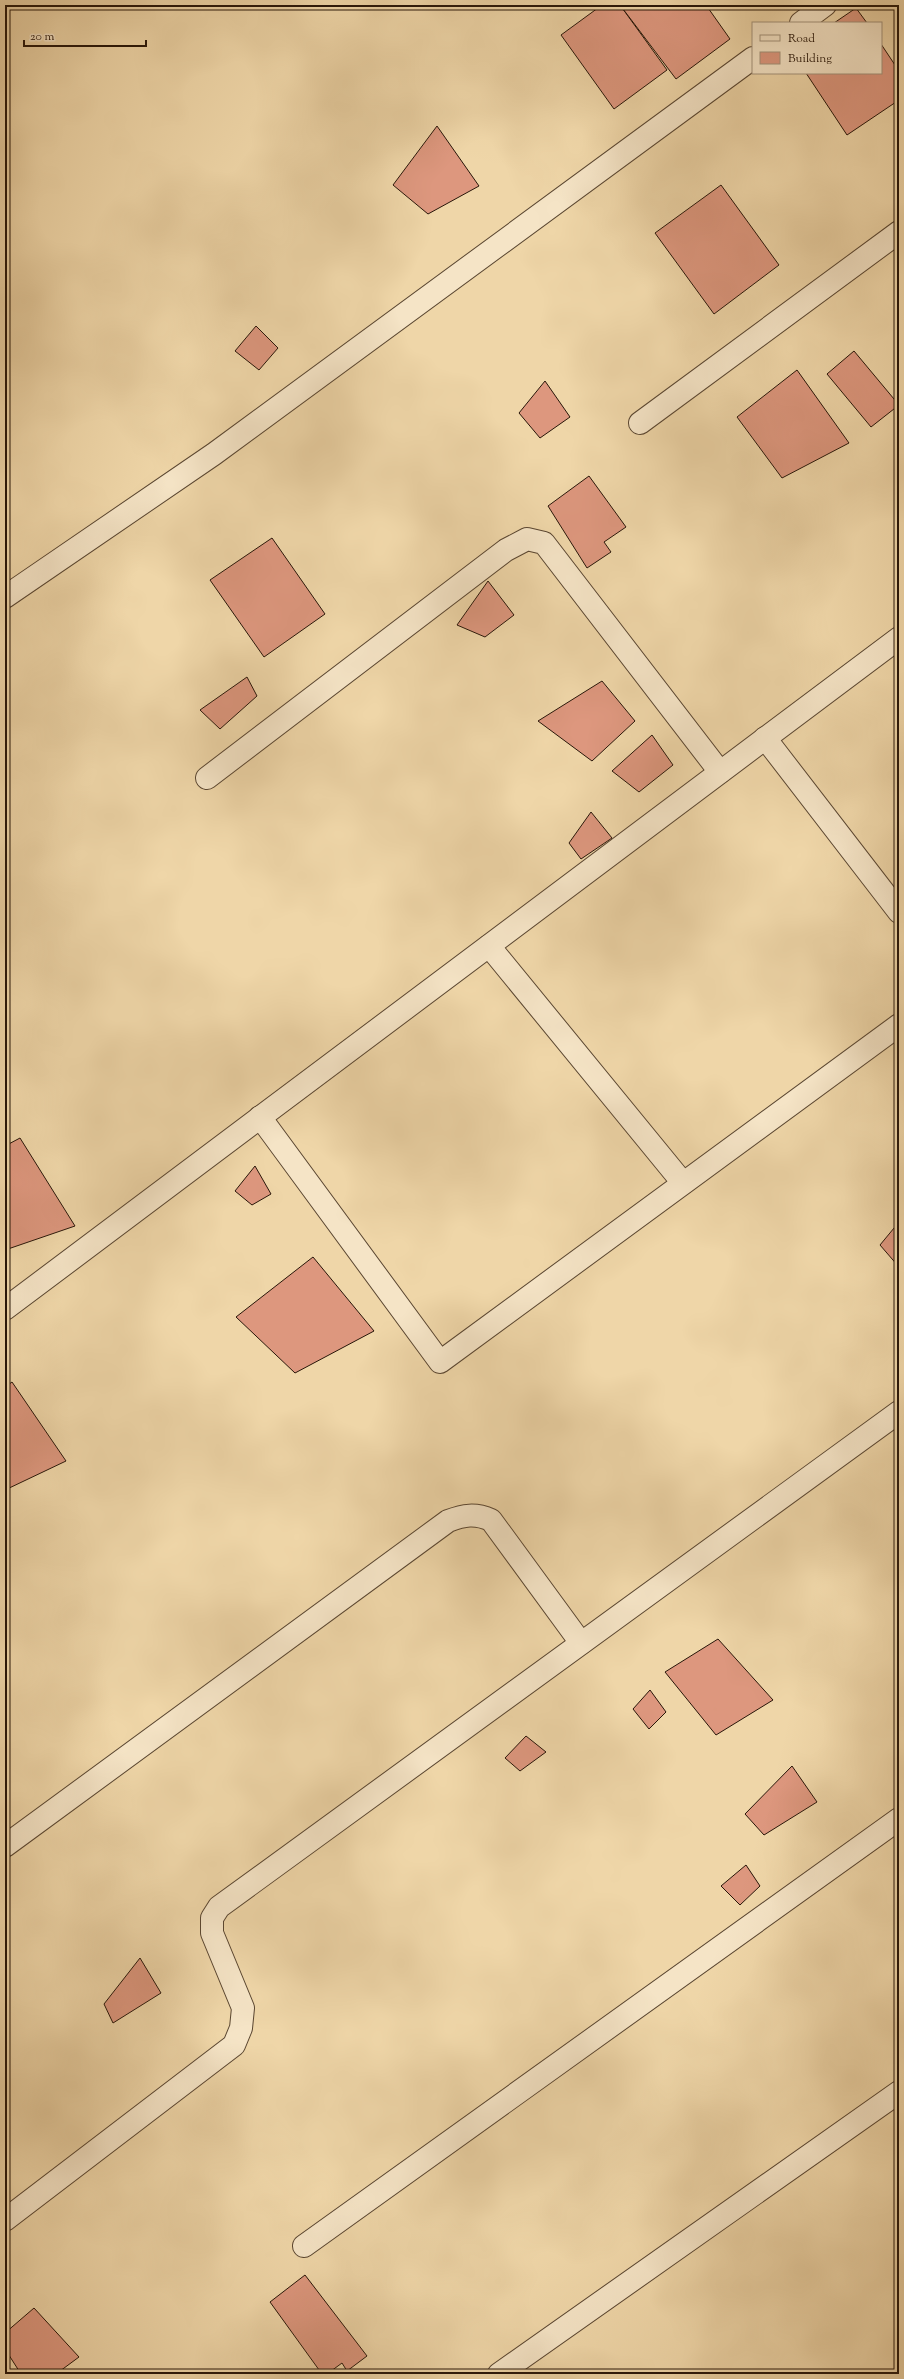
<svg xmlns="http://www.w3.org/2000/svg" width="904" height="2379" font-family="'Sorts Mill Goudy',serif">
	<rect width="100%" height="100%" fill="#efd6a8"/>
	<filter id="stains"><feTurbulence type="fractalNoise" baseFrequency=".005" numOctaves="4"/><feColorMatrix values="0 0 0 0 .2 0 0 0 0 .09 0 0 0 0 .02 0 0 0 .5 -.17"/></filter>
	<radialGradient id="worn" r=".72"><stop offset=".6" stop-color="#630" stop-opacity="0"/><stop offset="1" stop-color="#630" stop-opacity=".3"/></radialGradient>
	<!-- building -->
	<g fill="#dd977e" stroke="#281609">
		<polygon points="602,5 620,5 667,70 614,109 561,35"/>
		<polygon points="620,5 706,5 730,39 676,79"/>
		<polygon points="856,8 867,23 834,23"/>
		<polygon points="881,44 899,71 899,100 847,135 806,73 881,73"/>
		<polygon points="437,126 479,186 428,214 393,185"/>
		<polygon points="721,185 779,265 714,314 655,233"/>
		<polygon points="256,326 278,348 259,370 235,351"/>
		<polygon points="854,351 899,405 871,427 827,374"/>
		<polygon points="797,370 849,443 782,478 737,417"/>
		<polygon points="545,381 570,417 540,438 519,413"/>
		<polygon points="589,476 626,527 604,542 611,552 587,568 548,506"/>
		<polygon points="272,538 325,614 264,657 210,580"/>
		<polygon points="488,581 514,615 485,637 457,625"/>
		<polygon points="247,677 257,696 220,729 200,710"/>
		<polygon points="602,681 635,721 592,761 538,721"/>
		<polygon points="652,735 673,765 639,792 612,771"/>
		<polygon points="591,812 612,838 581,859 569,843"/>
		<polygon points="20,1138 75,1226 5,1250 5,1146"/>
		<polygon points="255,1166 271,1194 252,1205 235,1191"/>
		<polygon points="899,1222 899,1267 880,1245"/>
		<polygon points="313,1257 374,1331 295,1373 236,1317"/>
		<polygon points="12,1382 66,1461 5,1490 5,1387"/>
		<polygon points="718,1639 773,1700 716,1735 665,1672"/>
		<polygon points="650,1690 666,1712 649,1729 633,1709"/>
		<polygon points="526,1736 546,1752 520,1771 505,1758"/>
		<polygon points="792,1766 817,1802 764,1835 745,1814"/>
		<polygon points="746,1865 760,1886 740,1905 721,1886"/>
		<polygon points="140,1958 161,1993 113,2023 104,2004"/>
		<polygon points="305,2275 367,2356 347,2371 342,2363 327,2374 322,2374 270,2302"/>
		<polygon points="34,2308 79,2357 56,2374 21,2374 5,2349 5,2333"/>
	</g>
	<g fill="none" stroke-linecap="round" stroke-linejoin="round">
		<!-- minor casing -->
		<g stroke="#5a4631" stroke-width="24">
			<g id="minor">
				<polyline points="801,23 825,5"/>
				<polyline points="640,423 899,232"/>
				<polyline points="5,597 214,454 753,58"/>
				<polyline points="765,738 899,912"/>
				<polyline points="207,778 506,550 527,539 544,543 720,772"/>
				<polyline points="489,946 683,1183"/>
				<polyline points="260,1117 440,1362 899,1025"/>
				<polyline points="5,1309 899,638"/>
				<path d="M5 1846 448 1521C464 1515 475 1513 491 1520L581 1643"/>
				<polyline points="5,2220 234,2045 241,2028 243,2008 212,1933 212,1918 219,1907 899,1412"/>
				<polyline points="304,2246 899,1819"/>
				<polyline points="499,2374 899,2092"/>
			</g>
		</g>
		<!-- minor -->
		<use href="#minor" stroke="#f5e4c6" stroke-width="22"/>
	</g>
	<!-- margin -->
	<rect width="904" height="2379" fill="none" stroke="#efd6a8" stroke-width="20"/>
	<rect x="6" y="6" width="892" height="2367" fill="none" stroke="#281609" stroke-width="2"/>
	<rect x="10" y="10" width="884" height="2359" fill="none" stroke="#281609"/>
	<!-- legend -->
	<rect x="752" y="22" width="130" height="52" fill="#f5e4c6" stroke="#a3927a"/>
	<rect x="760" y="35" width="20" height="6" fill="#f5e4c6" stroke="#a3927a"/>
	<text x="788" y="42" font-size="12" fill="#281609">Road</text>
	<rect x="760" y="52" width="20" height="12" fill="#dd977e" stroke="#a3927a"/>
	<text x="788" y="62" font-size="12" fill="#281609">Building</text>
	<!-- scale -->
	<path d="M24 40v6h122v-6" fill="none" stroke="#281609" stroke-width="2"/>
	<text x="30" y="40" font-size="12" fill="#281609" stroke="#f5e4c6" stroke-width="3" paint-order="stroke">20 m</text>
	<rect width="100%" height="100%" filter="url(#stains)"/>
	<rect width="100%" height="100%" fill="url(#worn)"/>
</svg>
